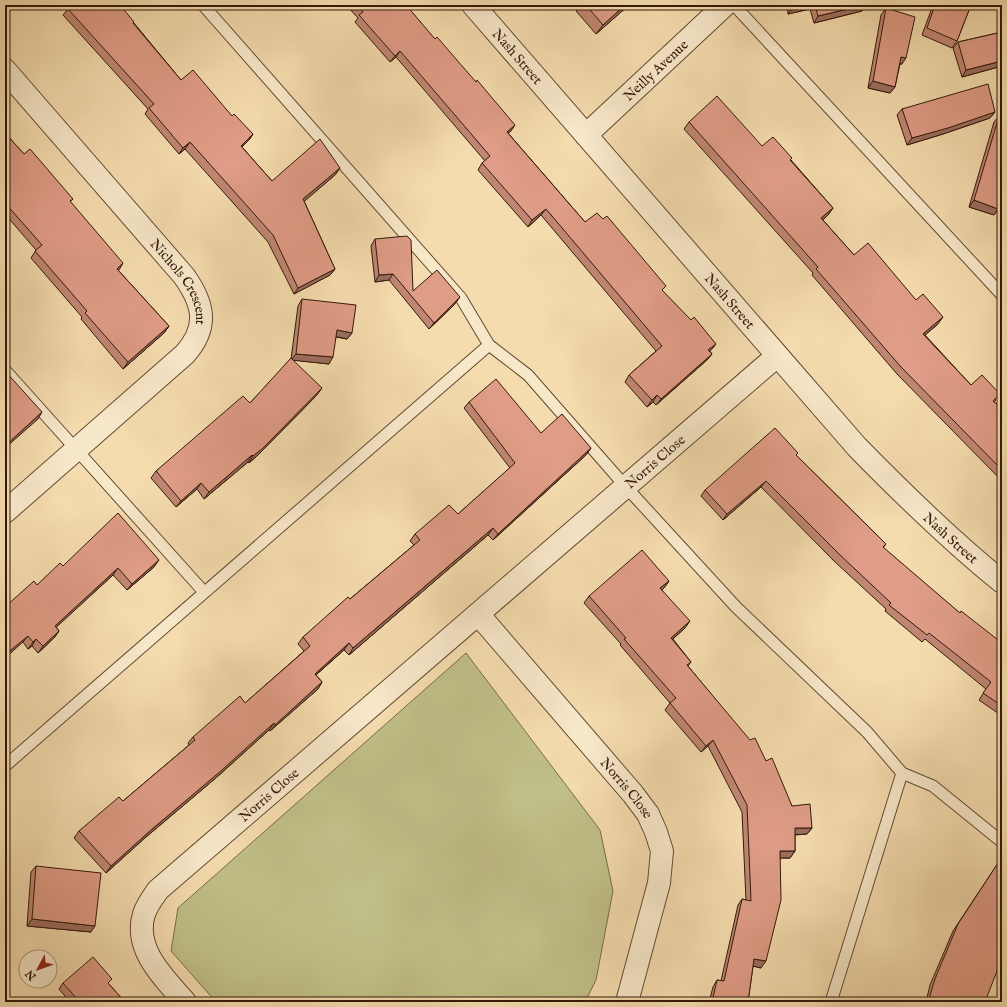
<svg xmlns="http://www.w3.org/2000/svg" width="1007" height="1007" font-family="'IM FELL English',serif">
	<rect width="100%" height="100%" fill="#f5dcae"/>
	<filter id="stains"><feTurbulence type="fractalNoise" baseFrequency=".005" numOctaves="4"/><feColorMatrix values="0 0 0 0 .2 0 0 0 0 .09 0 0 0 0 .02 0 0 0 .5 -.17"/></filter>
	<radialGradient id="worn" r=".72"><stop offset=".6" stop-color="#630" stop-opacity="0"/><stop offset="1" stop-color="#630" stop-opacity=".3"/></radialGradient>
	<!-- green -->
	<polygon fill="#c0bf87" stroke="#796c48" points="466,653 600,830 613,891 596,980 585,1002 216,1002 171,951 178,908"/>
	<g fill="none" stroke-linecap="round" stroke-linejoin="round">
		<!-- service casing -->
		<g stroke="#634a33" stroke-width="13">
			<g id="service">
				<polyline points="203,5 461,298 489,345 528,375 626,487 736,607 867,732 902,773 933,786 1002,842"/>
				<polyline points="734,5 1002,295"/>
				<polyline points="5,370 204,592"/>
				<polyline points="5,766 489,345"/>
				<polyline points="831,1002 902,773"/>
			</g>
		</g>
		<!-- minor casing -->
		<g stroke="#634a33" stroke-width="24">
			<g id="minor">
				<path id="s1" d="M5 70 184 276C204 304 209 327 185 354L5 512"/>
				<path id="s2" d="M586 135 725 5"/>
				<path id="s3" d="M478 614 633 794 648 814 656 832 662 851 659 883 627 1002"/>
				<path id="s4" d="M185 1002C164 978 133 949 144 914 147 905 153 897 158 890L777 356"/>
			</g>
		</g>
		<!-- tertiary casing -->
		<g stroke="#634a33" stroke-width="24">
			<g id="tertiary">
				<path id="s5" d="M473 5 857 447C903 494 950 540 1002 582"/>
			</g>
		</g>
		<!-- service -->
		<use href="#service" stroke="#f8e8ca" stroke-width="11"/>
		<!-- minor -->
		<use href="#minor" stroke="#f8e8ca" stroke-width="22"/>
		<!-- tertiary -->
		<use href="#tertiary" stroke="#f8e8ca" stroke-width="22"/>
	</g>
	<!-- wall -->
	<g fill="#c08673" stroke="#32190a">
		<polygon points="346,5 406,5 511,131 508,133 585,222 662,291 691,320 716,344 710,351 712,354 707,360 656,405 653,402 647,407 625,382 629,375 656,351 541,215 528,227 478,170 482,163 485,161 396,57 390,62 355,22 358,18"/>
		<polygon points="575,5 629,5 596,34 576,11 578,8"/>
		<polygon points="787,5 866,5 862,11 814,23 810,9 788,14"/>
		<polygon points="933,5 971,5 957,41 952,48 922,35"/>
		<polygon points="886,8 902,64 900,64 895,87 890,93 868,88 881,15"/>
		<polygon points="68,9 134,23 181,80 232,116 253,134 249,140 242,147 272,181 340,168 335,175 304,201 335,269 330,275 294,294 268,242 185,149 179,154 145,114 148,109 63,15"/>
		<polygon points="1002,32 1002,66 962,77 953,48 958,42"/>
		<polygon points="902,109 995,112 990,118 943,134 907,145 897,115"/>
		<polygon points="999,116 1002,117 1002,235 997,211 994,215 969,207 994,122"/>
		<polygon points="689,122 762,146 791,160 833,208 828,215 823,220 854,255 916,300 938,324 925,335 971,385 996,400 994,402 1002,408 1002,481 897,374 812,275 813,273 684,129"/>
		<polygon points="5,133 24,154 73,199 70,202 118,270 169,326 164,333 123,369 81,319 82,317 31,258 36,250 5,214"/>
		<polygon points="375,239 413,291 455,304 429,329 389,280 375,282 371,246"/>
		<polygon points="302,299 352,333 347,339 336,337 329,364 293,360 317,395 259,454 249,463 248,462 204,499 197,489 176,507 151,478 156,471 250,403 291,359 298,306"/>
		<polygon points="469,402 541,433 591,448 586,455 493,540 488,535 349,655 344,650 316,675 322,682 318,689 270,731 269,730 217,777 146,837 106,873 74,838 79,831 123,801 189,745 188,743 193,737 245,703 304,651 298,644 303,637 350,599 414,545 410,541 415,534 458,514 510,468 464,408"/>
		<polygon points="796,455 886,544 883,548 1002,649 1002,716 979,700 986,689 925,639 922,642 885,611 886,609 834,561 761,487 723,520 701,496 705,490"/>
		<polygon points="63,566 154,567 127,590 113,575 56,627 59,631 54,638 38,653 32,646 28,649 23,642 37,585"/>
		<polygon points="669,581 664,588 662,590 685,628 673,639 691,662 688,666 766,761 792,806 812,828 807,834 795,835 795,851 790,858 780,858 761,968 753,966 748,1002 709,1002 713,987 717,980 721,981 738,905 742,899 746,900 742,812 708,746 701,752 665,710 670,703 620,645 621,644 584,603 589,596"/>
		<polygon points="1002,857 985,1002 926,1002 930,985 953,931"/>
		<polygon points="36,866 91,932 27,926 31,872"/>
		<polygon points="63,983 109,984 125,1002 70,1002 59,989"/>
	</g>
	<!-- shaded-wall -->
	<g fill="#9c6d5e" stroke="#32190a">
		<polygon points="625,5 629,5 596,34 603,25"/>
		<polygon points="804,5 813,5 810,9 788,14 793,7"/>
		<polygon points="866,5 862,11 814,23 818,16"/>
		<polygon points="400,51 396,57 390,62 395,56"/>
		<polygon points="901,57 906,58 902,64 897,64"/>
		<polygon points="1002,61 1002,66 962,77 966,70"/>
		<polygon points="873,81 895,87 890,93 868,88"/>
		<polygon points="995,112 990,118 943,134 907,145 912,138"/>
		<polygon points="515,125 511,131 502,138 507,132"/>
		<polygon points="253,134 249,140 236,152 241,146"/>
		<polygon points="190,142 185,149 179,154 183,148"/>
		<polygon points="340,168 335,175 299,206 303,199"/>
		<polygon points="974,200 998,209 994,215 969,207"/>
		<polygon points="833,208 828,215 817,225 821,218"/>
		<polygon points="546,209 541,215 528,227 532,220"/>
		<polygon points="123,263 119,270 112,275 117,269"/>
		<polygon points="335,269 330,275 294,294 298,288"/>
		<polygon points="393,274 389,280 375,282 379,275"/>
		<polygon points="460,297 455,304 429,329 434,323"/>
		<polygon points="943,317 938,324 919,340 923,334"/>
		<polygon points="169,326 164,333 123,369 128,362"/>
		<polygon points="337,330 352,333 347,339 333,336"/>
		<polygon points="716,344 711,350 704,356 708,350"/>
		<polygon points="296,354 333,357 329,364 291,360"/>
		<polygon points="712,354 707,360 656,405 661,399"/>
		<polygon points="322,388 317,395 259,454 249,463 253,456"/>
		<polygon points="657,395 653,402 647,407 652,400"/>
		<polygon points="42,412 38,419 5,448 5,446"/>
		<polygon points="591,448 586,455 493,540 498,534"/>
		<polygon points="252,455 248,462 204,499 209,492"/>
		<polygon points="766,481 761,487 723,520 727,514"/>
		<polygon points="201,483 197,489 176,507 181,501"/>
		<polygon points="493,528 488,535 349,655 353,648"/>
		<polygon points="159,560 154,567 127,590 132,584"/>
		<polygon points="118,568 113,575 50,633 55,626"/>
		<polygon points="669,581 664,588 656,595 660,588"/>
		<polygon points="690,621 685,628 667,644 671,638"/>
		<polygon points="59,631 54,638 38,653 43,646"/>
		<polygon points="28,636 23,642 5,658 5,655"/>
		<polygon points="36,639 32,646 28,649 33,642"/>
		<polygon points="349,643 344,650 310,680 315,674"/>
		<polygon points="322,682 318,689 270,731 275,725"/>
		<polygon points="274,723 269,730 217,777 146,837 106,873 111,866 151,830"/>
		<polygon points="713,740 708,746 701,752 706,746"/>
		<polygon points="795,828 812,828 807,834 790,835"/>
		<polygon points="780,851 795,851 790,858 775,858"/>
		<polygon points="32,919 95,926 91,932 27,926"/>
		<polygon points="754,959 766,961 761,968 749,965"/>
	</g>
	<!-- building -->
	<g fill="#df9c86" stroke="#32190a">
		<polygon points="72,5 120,5 134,22 133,23 181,80 193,70 232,116 234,114 253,134 241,146 272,181 320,139 340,168 303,199 335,269 298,288 273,235 190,142 183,148 149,108 154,104 68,9"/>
		<polygon points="357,5 406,5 435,39 437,37 476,82 477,80 515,125 507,132 585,222 597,213 603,219 607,216 666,286 662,290 691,320 694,317 716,344 708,350 712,354 661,399 657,395 652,400 629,375 662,346 546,209 532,220 482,163 490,156 400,51 395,56 359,15 363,12"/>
		<polygon points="586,5 625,5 603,25"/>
		<polygon points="792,5 804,5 793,7"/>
		<polygon points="815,5 865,5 818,16"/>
		<polygon points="935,5 971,5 957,41 927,28"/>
		<polygon points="886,8 915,17 906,58 901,57 895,87 873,81"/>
		<polygon points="1002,32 1002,61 966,70 958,42"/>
		<polygon points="988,84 995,112 948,128 912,138 902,109"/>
		<polygon points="717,96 762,146 773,137 792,158 790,160 833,208 821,218 854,255 868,243 916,300 923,294 943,317 923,334 971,385 982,375 1000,394 993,401 1002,408 1002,470 901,367 816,269 818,267 689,122"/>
		<polygon points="999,116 1002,117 1002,206 1001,201 998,209 974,200"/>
		<polygon points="5,133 24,154 30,149 73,199 70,201 123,263 117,269 169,326 128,362 85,313 87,311 35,251 42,245 5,203"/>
		<polygon points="407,236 411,240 413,291 437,270 460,297 434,323 393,274 379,275 375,239"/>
		<polygon points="302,299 356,305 352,333 337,330 333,357 296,354"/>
		<polygon points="291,358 322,388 263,448 253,456 252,455 209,492 201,483 181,501 156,471 243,396 250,403"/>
		<polygon points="5,371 42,412 5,446"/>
		<polygon points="496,379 541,433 562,414 591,448 498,534 493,528 353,648 349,643 315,674 322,682 275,725 274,723 222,770 151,830 111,866 79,831 119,797 123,801 195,740 193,737 240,696 245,703 310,646 303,637 348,597 350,599 420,540 415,534 449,505 458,514 515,463 469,402"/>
		<polygon points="775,428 798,453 796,455 886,544 883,547 960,613 961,611 1002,643 1002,644 1000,647 1002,649 1002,706 983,693 991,682 929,633 927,635 889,605 891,603 839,554 766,481 727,514 705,490"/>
		<polygon points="118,513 159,560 132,584 118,568 55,626 59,631 43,646 36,639 33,642 28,636 5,655 5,607 34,581 37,585 60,563 63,566"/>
		<polygon points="642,550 669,581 660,588 690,621 671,638 691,662 687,665 750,740 755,738 766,761 772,758 792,806 810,804 812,828 795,828 795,851 780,851 781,900 766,961 754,959 748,1002 712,1002 717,980 724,981 742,899 751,901 747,805 713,740 706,746 670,703 676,698 624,639 626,638 589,596"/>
		<polygon points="1002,857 1002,958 985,1002 928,1002 935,979 958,924"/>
		<polygon points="36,866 101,873 95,926 32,919"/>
		<polygon points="93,957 112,979 108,983 125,1002 80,1002 63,983"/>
	</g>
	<g text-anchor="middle" stroke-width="4" stroke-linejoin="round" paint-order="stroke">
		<!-- street labels -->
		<g font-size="14" fill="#32190a" stroke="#f8e8ca">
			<text dy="5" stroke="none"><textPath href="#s5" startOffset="68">Nash Street</textPath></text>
			<text dy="5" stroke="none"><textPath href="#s2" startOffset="95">Neilly Avenue</textPath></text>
			<text dy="5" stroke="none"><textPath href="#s1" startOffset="276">Nichols Crescent</textPath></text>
			<text dy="5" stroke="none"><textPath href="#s5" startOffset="392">Nash Street</textPath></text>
			<text dy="5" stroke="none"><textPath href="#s4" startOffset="786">Norris Close</textPath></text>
			<text dy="5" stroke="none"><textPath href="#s5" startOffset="716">Nash Street</textPath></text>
			<text dy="5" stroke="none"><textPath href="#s3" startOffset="229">Norris Close</textPath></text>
			<text dy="5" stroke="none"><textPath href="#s4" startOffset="276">Norris Close</textPath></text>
		</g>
	</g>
	<!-- margin -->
	<rect width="1007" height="1007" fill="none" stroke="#f5dcae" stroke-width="20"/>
	<rect x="6" y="6" width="995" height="995" fill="none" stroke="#32190a" stroke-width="2"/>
	<rect x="10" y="10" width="987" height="987" fill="none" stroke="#32190a"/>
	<!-- north arrow -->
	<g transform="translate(38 969) rotate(229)"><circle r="19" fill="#f8e8ca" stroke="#a9957d"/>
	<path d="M0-3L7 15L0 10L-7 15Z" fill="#8f2418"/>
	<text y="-6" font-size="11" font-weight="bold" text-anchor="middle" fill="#32190a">N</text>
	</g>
	<rect width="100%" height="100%" filter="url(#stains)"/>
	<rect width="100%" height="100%" fill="url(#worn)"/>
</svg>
